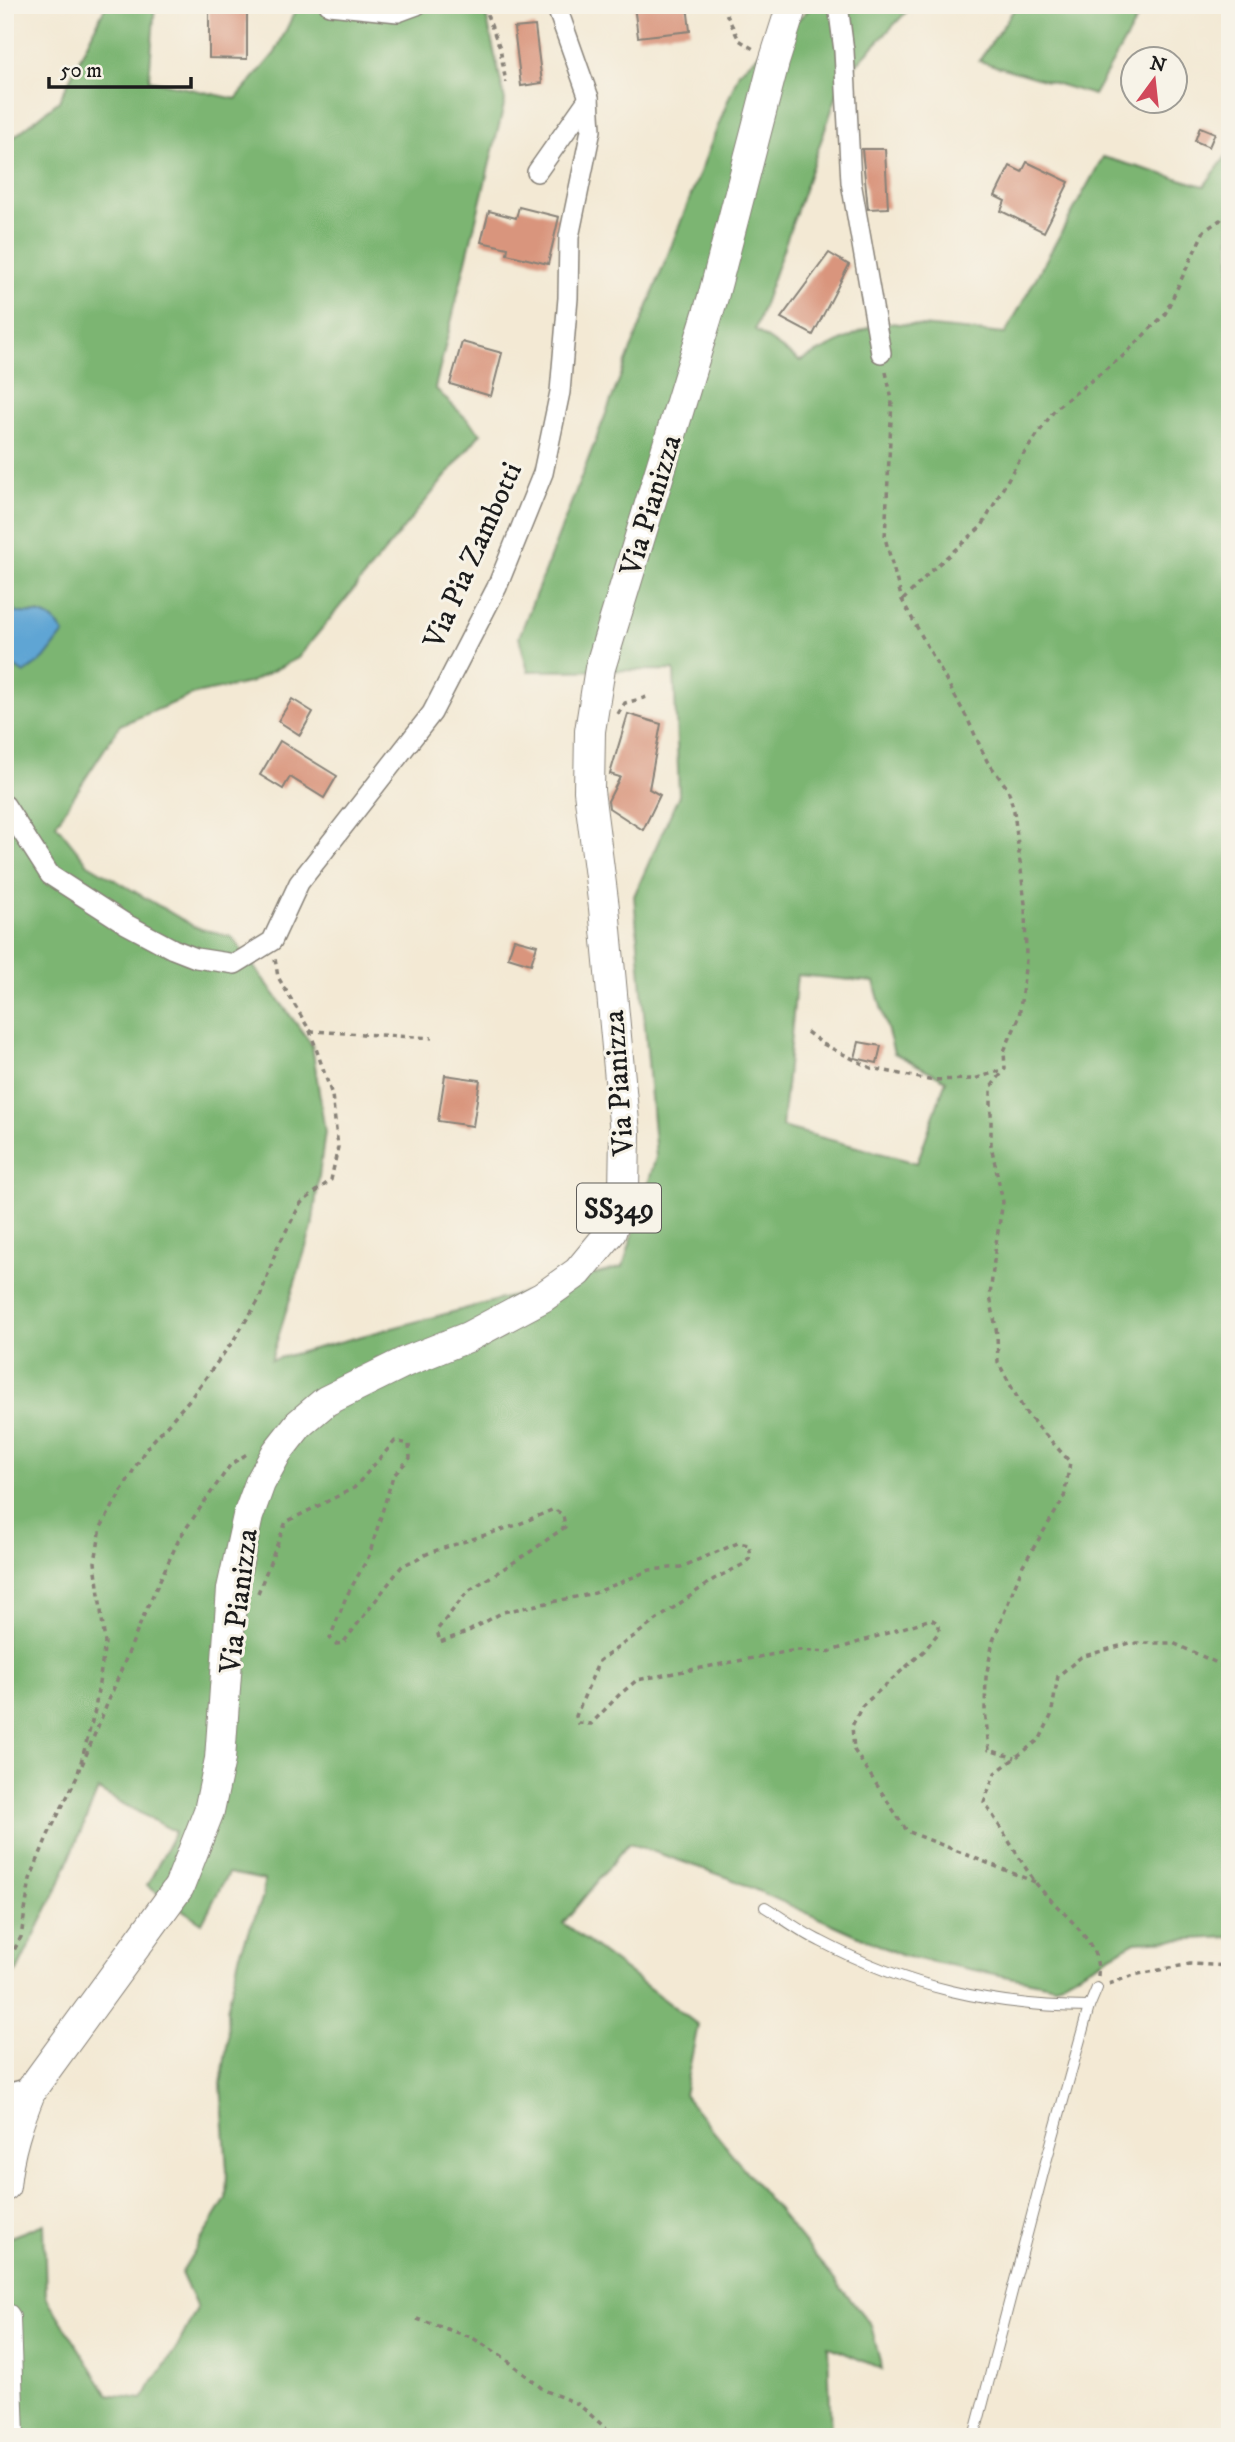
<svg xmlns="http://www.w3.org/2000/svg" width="1235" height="2442" font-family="'IM FELL DW Pica',serif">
	<rect width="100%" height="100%" fill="#f7f3e8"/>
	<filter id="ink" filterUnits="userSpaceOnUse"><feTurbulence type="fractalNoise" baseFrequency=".0143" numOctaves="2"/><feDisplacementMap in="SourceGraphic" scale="14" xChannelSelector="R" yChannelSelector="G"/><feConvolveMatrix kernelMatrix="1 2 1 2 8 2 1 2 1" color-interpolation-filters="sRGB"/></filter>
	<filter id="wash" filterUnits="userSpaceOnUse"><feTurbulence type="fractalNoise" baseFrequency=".00686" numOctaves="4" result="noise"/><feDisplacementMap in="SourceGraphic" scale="28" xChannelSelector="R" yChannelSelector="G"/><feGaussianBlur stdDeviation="1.57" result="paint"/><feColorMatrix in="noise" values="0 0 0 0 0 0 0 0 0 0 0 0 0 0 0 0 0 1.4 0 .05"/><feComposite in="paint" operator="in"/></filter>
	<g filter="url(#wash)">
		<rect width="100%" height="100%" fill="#f3e9d4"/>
		<!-- forest -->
		<g fill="#7cb572" stroke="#4c6847" stroke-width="2" fill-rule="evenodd">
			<path d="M106 5H155L149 80 236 99 275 53 298 5H531V9L485 10 505 101 435 388 481 433 298 658 249 683 195 694 120 725 56 824 88 864 195 927 232 937 312 1045 325 1132 312 1228 271 1360 623 1267 656 1157 634 896 679 795 674 670 528 671 519 637 739 72 814 5H913L843 78 755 330 800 361 880 322 1005 334 1103 157 1204 186 1230 151V1937L1135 1942 1055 1986 903 1956 729 1878 629 1843 563 1923 698 2025 684 2095 871 2325 882 2369 828 2346 831 2437H5V2239L44 2224 46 2297 108 2394 142 2399 177 2347 197 2308 181 2273 226 2199 227 2171 221 2084 228 2039 227 2009 240 1953 263 1897 264 1880 228 1873 202 1923 147 1886 175 1832 98 1790 56 1891 17 1971 5 1981V660L8 663 39 613H17L5 596V144L59 101ZM797 975 874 982 894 1053 946 1080 917 1163 782 1127Z"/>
			<polygon points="1017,5 1145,5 1094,95 979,61"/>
		</g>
		<!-- water -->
		<path fill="#5fa5d4" stroke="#3e6078" stroke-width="2" d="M5 596 17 613C41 613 50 612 64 633L44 659 24 673 5 660Z"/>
		<g id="blocks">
			<!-- building -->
			<g fill="#d9957d">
				<polygon points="209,5 247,5 247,59 209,58"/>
				<polygon points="634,5 687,5 690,31 638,37"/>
				<polygon points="535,26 542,83 521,86 514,28"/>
				<polygon points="1200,127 1215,133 1209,147 1195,141"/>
				<polygon points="862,149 885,149 888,208 868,209"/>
				<polygon points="1027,162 1069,182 1044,232 1001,211 1005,201 995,196 1010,166 1022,172"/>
				<polygon points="519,207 559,217 548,264 507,254 508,248 481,242 489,211 516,218"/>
				<polygon points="829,253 849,265 813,335 781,318"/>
				<polygon points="462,342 502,353 491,396 450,384"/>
				<polygon points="292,699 313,712 300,735 278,721"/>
				<polygon points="628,714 661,724 649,789 660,795 643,830 609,808 608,801 620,777 610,774"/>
				<polygon points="280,741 337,776 324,798 290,777 283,789 260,775"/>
				<polygon points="514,939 537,945 531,964 508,957"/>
				<polygon points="859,1042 881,1046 877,1063 855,1058"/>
				<polygon points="445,1075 480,1080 473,1126 438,1121"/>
			</g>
		</g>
	</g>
	<g filter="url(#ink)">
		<use href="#blocks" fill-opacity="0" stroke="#888278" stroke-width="2"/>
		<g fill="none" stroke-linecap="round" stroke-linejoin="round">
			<!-- service casing -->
			<g stroke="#888278" stroke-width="12">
				<g id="service">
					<path d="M765 1907C783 1918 801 1932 820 1941 907 1987 992 2006 1089 2007"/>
					<polyline points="974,2437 1044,2169 1089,2007 1097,1988"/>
				</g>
			</g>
			<!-- minor casing -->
			<g stroke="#888278" stroke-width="22">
				<g id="minor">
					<polyline points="329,5 398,12 417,5"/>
					<polyline points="838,5 844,51 851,182 881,353"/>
					<polyline points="537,172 589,98"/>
					<polyline points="5,805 50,875 126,924 173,949 196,958 235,964 272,941 299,883 432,713 497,587 543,473 560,392 568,298 569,237 591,130 589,98 556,5"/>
				</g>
			</g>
			<!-- tertiary casing -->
			<g stroke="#888278" stroke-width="27">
				<polyline id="tertiary" points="5,2097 31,2090"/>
			</g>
			<!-- primary casing -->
			<g stroke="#888278" stroke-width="32">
				<g id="primary">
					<path d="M5 2186C8 2152 18 2122 31 2090L179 1887 209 1811 220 1759 232 1589 248 1516 260 1483 277 1452 299 1424 326 1401 405 1362 468 1337 543 1297 578 1272 611 1232 624 1191 625 1133 604 908 589 791 590 731 600 668 713 297 774 62 792 5"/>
					<polyline points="5,2318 9,2437"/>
				</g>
			</g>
			<!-- path -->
			<g stroke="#888278" stroke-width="3.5" stroke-dasharray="5 5" stroke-linecap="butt">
				<polyline points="483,5 500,48 506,83"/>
				<polyline points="722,5 739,40 755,50"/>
				<polyline points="886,372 892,400 885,538 902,600 968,720 987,761 1008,789 1014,811 1025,904 1026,960 1019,1018 1004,1051 1005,1069 991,1087 991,1145 1003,1202 996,1243 990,1296 997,1334 998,1362 1025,1412 1070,1462 1064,1498 1023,1565 993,1641 986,1677 985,1709 989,1750 1015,1758"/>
				<polyline points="903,600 932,570 982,526 1016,465 1056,408 1123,356 1165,314 1204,231 1220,220 1230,228"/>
				<polyline points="618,714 625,703 651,696"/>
				<polyline points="310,1031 432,1038"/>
				<polyline points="807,1032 823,1044 871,1068 929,1080 974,1079 1003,1070"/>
				<polyline points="258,1593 286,1522 354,1488 395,1441 409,1444 410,1458 393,1476 369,1556 346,1597 330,1638 336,1644 343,1643 402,1566 431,1552 517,1525 554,1509 563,1515 565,1527 530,1552 468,1591 437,1630 440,1642 467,1632 503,1612 595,1593 650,1570 681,1567 738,1543 749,1545 751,1557 744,1564 714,1579 599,1661 576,1716 578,1723 591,1724 619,1695 637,1680 796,1650 828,1652 931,1619 939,1624 939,1632 924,1651 862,1706 852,1726 854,1750 907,1831 1035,1882"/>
				<polyline points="82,1765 146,1610 180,1537 231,1464 247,1454"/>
				<polyline points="5,1967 21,1937 30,1879 47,1837 77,1777 95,1710 105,1643 95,1562 101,1527 145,1450 190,1399 233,1341 259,1300 277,1248 301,1203 331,1180 338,1147 332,1095 310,1031 278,977 275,959"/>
				<path d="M1098 1976C1101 1936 1053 1909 1033 1879 1016 1854 1001 1827 984 1802L995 1773 1040 1739 1051 1716 1058 1676 1081 1657 1130 1643H1173L1230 1669"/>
				<polyline points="1109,1984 1134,1975 1190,1964 1230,1966"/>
				<polyline points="417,2319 471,2337 502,2356 544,2390 578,2404 616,2437"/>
			</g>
			<!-- service -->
			<use href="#service" stroke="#fff" stroke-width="10"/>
			<!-- minor -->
			<use href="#minor" stroke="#fff" stroke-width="19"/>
			<!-- tertiary -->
			<use href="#tertiary" stroke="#fff" stroke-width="24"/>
			<!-- primary -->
			<use href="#primary" stroke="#fff" stroke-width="30"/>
		</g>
	</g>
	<g text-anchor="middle" stroke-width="6" stroke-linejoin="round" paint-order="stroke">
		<!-- shield labels -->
		<rect fill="#f7f3e8" stroke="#5e5c59" stroke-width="2" x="577" y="1183.5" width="84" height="49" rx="5"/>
		<g font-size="28" font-weight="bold" fill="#1c1c1c">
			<text x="619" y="1218">SS349</text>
		</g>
		<!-- street labels -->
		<g font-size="30" fill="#1c1c1c" stroke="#f7f3e8">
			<text transform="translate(650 505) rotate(-73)" y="10">Via Pianizza</text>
			<text transform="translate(472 555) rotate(-66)" y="10">Via Pia Zambotti</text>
			<text transform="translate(618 1083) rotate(-94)" y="10">Via Pianizza</text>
			<text transform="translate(238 1601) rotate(-83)" y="10">Via Pianizza</text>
		</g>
	</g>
	<!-- margin -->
	<rect width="1235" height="2442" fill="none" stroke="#f7f3e8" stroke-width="28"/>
	<!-- north arrow -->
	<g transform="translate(1154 80) rotate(15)"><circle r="33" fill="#f7f3e8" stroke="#9f9d96" stroke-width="2"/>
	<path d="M0-5L12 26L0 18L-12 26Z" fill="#d1495b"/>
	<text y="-10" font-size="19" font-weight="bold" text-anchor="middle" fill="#1c1c1c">N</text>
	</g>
	<!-- scale -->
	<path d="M49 77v10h142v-10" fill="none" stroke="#1c1c1c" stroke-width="3.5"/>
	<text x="60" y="77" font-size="21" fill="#1c1c1c" stroke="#f7f3e8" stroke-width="5" paint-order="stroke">50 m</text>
</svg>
